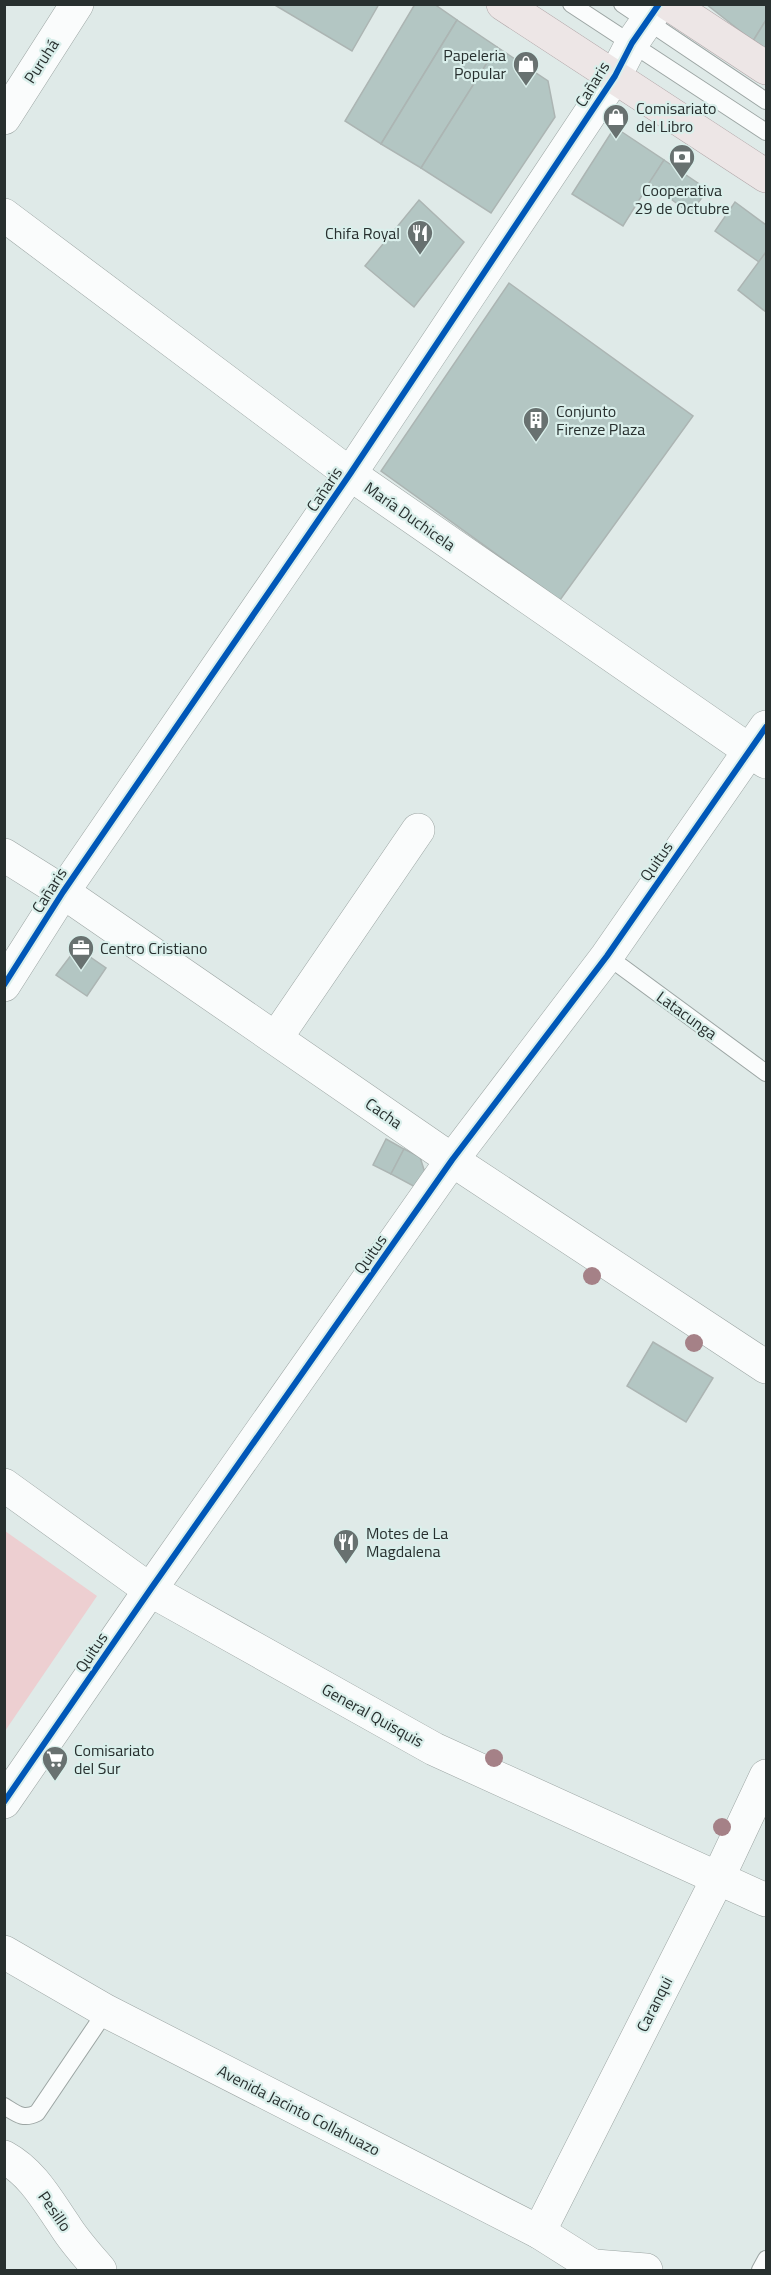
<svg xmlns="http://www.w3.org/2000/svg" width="771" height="2275" font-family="'Titillium Web',sans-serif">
	<rect width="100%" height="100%" fill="#dfeae8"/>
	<!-- green -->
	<polygon fill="#edcfd1" points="5,1531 97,1596 5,1731"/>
	<!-- building -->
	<g fill="#b3c6c3" stroke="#acb5b3" stroke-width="1.5">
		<polygon points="273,4 379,4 352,51"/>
		<polygon points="415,4 434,4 457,20 381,144 345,121"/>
		<polygon points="706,4 766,4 766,20 753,41"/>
		<polygon points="457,20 497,47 421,168 381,144"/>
		<polygon points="766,20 766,51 753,41"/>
		<polygon points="497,47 548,81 555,117 491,213 421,168"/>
		<polygon points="622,132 664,160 623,226 572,194 611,133"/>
		<polygon points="664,160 708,190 690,213 649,183"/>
		<polygon points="419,200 464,242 414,307 365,266"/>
		<polygon points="735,202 766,225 766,252 759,262 715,231"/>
		<polygon points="766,252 766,312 738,290"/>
		<polygon points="509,283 693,416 560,600 381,471"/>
		<polygon points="83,952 106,968 87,996 56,975 72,954"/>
		<polygon points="386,1139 404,1149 391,1174 373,1165"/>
		<polygon points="404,1149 420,1157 426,1176 419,1189 391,1174"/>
		<polygon points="653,1342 713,1378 686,1422 627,1386"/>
	</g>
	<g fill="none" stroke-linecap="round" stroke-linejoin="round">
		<!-- service casing -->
		<g stroke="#9ca5a3" stroke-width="18">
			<g id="service">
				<polyline points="571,4 766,132"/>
				<polyline points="622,4 766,101"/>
				<polyline points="607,956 766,1073"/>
				<path d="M4 2106C17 2114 23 2120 37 2113L106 2011"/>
				<polyline points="760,2270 766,2259"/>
			</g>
		</g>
		<!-- minor casing -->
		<g stroke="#9ca5a3" stroke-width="34">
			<g id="minor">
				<polyline points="4,118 77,4"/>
				<polyline points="4,215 350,474 766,762"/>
				<polyline points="4,855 63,892 452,1160 766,1367"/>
				<polyline points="4,985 63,892 350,474 615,76 632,43 659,4"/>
				<polyline points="276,1038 418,830"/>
				<polyline points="4,1485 150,1590 434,1749 766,1900"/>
				<polyline points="4,1802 150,1590 452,1160 607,956 766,727"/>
				<polyline points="4,1952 106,2011 539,2232 599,2270"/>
				<path d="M4 2157C33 2173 47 2200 65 2226 75 2242 88 2256 100 2270"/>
				<polyline points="539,2232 718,1878 766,1776"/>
				<polyline points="595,2266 646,2270"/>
			</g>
		</g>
		<!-- primary casing -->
		<g stroke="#b1a6a8" stroke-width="34">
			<g id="primary">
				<polyline points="503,4 766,176"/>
				<polyline points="669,4 766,68"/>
			</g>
		</g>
		<!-- service -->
		<use href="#service" stroke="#fafcfc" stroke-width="16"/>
		<!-- minor -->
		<use href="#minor" stroke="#fafcfc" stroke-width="33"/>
		<!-- primary -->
		<use href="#primary" stroke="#ede6e6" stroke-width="33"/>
		<!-- cycleway casing -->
		<g stroke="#daefeb" stroke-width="10">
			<g id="cycleway">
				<polyline points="4,985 63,892 350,474 615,76 632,43 659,4"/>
				<polyline points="4,1802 150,1590 452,1160 607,956 766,727"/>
			</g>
		</g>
		<!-- cycleway -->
		<use href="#cycleway" stroke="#0057b8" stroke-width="6"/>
	</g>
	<!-- trees -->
	<g fill="#a58187">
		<circle cx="592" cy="1276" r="9"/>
		<circle cx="694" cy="1343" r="9"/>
		<circle cx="494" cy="1758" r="9"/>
		<circle cx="722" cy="1827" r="9"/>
	</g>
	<!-- icons -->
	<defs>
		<g id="shop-pin" transform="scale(1.35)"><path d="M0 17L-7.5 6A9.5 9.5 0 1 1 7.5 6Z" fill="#687170" stroke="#daefeb"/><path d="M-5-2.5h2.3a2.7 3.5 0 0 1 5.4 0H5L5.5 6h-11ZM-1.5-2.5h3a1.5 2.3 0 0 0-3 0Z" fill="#fff"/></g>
		<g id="bank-pin" transform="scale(1.35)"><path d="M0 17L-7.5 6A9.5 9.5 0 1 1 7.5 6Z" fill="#687170" stroke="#daefeb"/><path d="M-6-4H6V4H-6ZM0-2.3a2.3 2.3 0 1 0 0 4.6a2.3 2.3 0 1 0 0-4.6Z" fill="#fff"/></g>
		<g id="restaurant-pin" transform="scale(1.35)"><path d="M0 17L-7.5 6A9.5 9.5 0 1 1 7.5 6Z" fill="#687170" stroke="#daefeb"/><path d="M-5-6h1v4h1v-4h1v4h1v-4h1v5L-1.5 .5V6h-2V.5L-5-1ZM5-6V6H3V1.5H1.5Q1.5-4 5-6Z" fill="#fff"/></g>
		<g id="building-pin" transform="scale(1.35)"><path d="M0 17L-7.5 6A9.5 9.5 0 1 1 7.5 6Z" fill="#687170" stroke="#daefeb"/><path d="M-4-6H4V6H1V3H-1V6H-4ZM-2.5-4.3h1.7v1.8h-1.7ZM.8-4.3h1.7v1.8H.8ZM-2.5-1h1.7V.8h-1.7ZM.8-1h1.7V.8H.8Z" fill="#fff"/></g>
		<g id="office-pin" transform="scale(1.35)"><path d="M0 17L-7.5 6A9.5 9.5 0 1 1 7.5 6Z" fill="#687170" stroke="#daefeb"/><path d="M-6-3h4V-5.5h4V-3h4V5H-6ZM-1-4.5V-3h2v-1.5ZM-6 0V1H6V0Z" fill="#fff"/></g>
		<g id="supermarket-pin" transform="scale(1.35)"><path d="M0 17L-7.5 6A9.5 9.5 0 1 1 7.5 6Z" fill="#687170" stroke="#daefeb"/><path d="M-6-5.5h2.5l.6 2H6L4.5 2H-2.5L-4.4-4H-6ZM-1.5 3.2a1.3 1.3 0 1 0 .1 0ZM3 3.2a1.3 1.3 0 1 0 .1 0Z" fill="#fff"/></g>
	</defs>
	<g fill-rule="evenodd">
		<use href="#shop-pin" x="526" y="64"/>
		<use href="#shop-pin" x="616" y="117"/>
		<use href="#bank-pin" x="682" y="157"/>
		<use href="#restaurant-pin" x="420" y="233"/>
		<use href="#building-pin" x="536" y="420"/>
		<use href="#office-pin" x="81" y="948"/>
		<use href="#restaurant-pin" x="346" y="1542"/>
		<use href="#supermarket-pin" x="55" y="1759"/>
	</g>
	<g text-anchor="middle" stroke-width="4.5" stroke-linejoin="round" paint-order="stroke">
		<!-- poi labels -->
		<g font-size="16" fill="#28302f" stroke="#daefeb" text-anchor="start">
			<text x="506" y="61" text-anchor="end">Papeleria<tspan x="506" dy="18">Popular</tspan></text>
			<text x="636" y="114">Comisariato<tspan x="636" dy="18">del Libro</tspan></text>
			<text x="682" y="196" text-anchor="middle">Cooperativa<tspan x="682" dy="18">29 de Octubre</tspan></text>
			<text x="400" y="239" text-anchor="end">Chifa Royal</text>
			<text x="556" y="417">Conjunto<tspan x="556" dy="18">Firenze Plaza</tspan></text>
			<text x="100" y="954">Centro Cristiano</text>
			<text x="366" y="1539">Motes de La<tspan x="366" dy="18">Magdalena</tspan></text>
			<text x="74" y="1756">Comisariato<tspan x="74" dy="18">del Sur</tspan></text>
		</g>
		<!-- street labels -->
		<g font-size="16" fill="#28302f" stroke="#daefeb">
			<text transform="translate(41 61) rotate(-57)" y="6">Puruhá</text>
			<text transform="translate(592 84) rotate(-58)" y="6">Cañaris</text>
			<text transform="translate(324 489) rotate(-56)" y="6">Cañaris</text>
			<text transform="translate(410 516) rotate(35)" y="6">María Duchicela</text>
			<text transform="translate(656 861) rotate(-55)" y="6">Quitus</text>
			<text transform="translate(49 890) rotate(-57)" y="6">Cañaris</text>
			<text transform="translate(687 1015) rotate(36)" y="6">Latacunga</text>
			<text transform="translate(384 1113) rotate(35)" y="6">Cacha</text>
			<text transform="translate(370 1254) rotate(-55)" y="6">Quitus</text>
			<text transform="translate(91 1652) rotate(-56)" y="6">Quitus</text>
			<text transform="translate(373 1715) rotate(29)" y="6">General Quisquis</text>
			<text transform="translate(654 2004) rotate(-63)" y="6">Caranqui</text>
			<text transform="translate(299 2110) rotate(27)" y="6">Avenida Jacinto Collahuazo</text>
			<text transform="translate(55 2211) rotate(55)" y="6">Pesillo</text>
		</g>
	</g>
	<!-- border -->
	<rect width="771" height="2275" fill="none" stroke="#28302f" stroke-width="12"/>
</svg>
